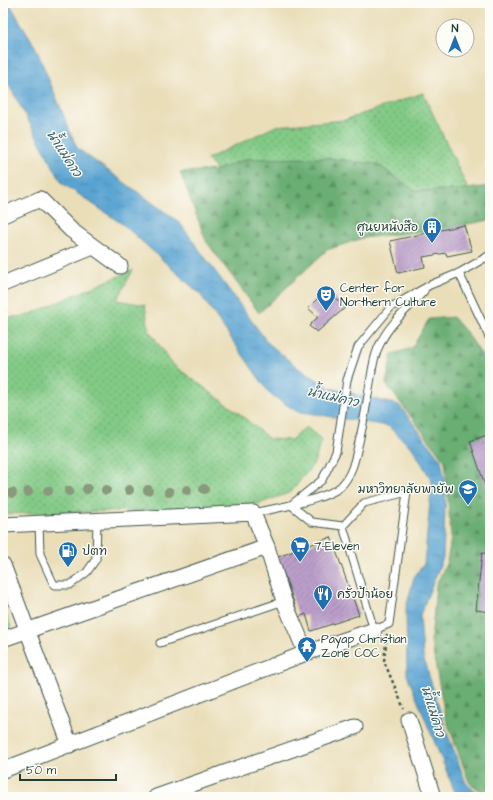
<svg xmlns="http://www.w3.org/2000/svg" width="493" height="800" font-family="'Architects Daughter','Playpen Sans Thai',sans-serif">
	<defs>
		<pattern id="grass-dots" width="8" height="8" patternUnits="userSpaceOnUse"><rect width="8" height="8" fill="#83ca86"/><path d="M2 2h.1M6 6h.1" fill="none" stroke="#6ba56e" stroke-width="1.8" stroke-linecap="round"/></pattern>
		<pattern id="forest-firs" width="22" height="20" patternUnits="userSpaceOnUse"><rect width="22" height="20" fill="#6aae73"/><path d="M5 1l3.5 6h-7zM16 11l3.5 6h-7z" fill="#578f5f"/></pattern>
		<pattern id="water-ripples" width="26" height="14" patternUnits="userSpaceOnUse"><rect width="26" height="14" fill="#59a3d1"/><path d="M2 4q2-2 4 0t4 0M15 11q2-2 4 0t4 0" fill="none" stroke="#4986aa"/></pattern>
		<pattern id="building-hatch" width="6" height="6" patternUnits="userSpaceOnUse"><rect width="6" height="6" fill="#bb9fca"/><path d="M-1 1l2-2M0 6l6-6M5 7l2-2" fill="none" stroke="#9783a5"/></pattern>
	</defs>
	<rect width="100%" height="100%" fill="#fdfcf7"/>
	<filter id="ink" filterUnits="userSpaceOnUse"><feTurbulence type="fractalNoise" baseFrequency=".025" numOctaves="2"/><feDisplacementMap in="SourceGraphic" scale="8" xChannelSelector="R" yChannelSelector="G"/><feConvolveMatrix kernelMatrix="1 2 1 2 8 2 1 2 1" color-interpolation-filters="sRGB"/></filter>
	<filter id="wash" filterUnits="userSpaceOnUse"><feTurbulence type="fractalNoise" baseFrequency=".012" numOctaves="4" result="noise"/><feDisplacementMap in="SourceGraphic" scale="16" xChannelSelector="R" yChannelSelector="G"/><feGaussianBlur stdDeviation="0.9" result="paint"/><feColorMatrix in="noise" values="0 0 0 0 0 0 0 0 0 0 0 0 0 0 0 0 0 1.4 0 .05"/><feComposite in="paint" operator="in"/></filter>
	<g filter="url(#wash)">
		<rect width="100%" height="100%" fill="#eadeb9"/>
		<!-- grass -->
		<g fill="url(#grass-dots)" stroke="#51845d">
			<polygon points="423,93 468,189 415,191 377,164 326,158 247,159 217,170 207,159 276,126 345,120"/>
			<polygon points="133,270 117,300 145,305 149,330 172,364 240,414 269,439 291,440 306,427 322,440 314,463 291,492 261,503 231,508 3,514 3,318 26,316"/>
			<polygon points="3,604 11,627 3,630"/>
		</g>
		<!-- forest -->
		<g fill="url(#forest-firs)" stroke="#447654">
			<polygon points="326,158 377,164 415,191 458,190 490,186 490,220 441,229 363,238 327,250 259,313 206,241 180,172 217,170 247,159"/>
			<polygon points="453,317 467,333 490,367 490,797 488,797 469,782 445,716 431,641 436,585 447,562 451,538 445,461 386,384 392,354 412,348 429,319"/>
		</g>
		<!-- water -->
		<polygon fill="url(#water-ripples)" stroke="#3c7082" points="3,3 9,3 35,46 77,148 179,222 268,343 297,367 330,388 399,405 441,460 446,487 443,558 420,615 423,656 445,727 466,783 483,797 457,797 407,675 406,608 414,577 424,564 432,481 413,449 388,426 296,411 270,394 200,294 125,226 62,183 3,74"/>
		<g id="blocks">
			<!-- building -->
			<g fill="url(#building-hatch)">
				<polygon points="464,225 472,251 447,256 446,253 423,257 425,267 398,273 390,241"/>
				<polygon points="326,290 346,307 317,332 309,326 318,317 308,308"/>
				<polygon points="490,434 490,500 470,441"/>
				<polygon points="331,537 359,615 311,631 306,614 299,617 278,557"/>
				<polygon points="482,553 490,554 490,612 476,610"/>
			</g>
		</g>
	</g>
	<g filter="url(#ink)">
		<use href="#blocks" fill-opacity="0" stroke="#3d5548" stroke-width="1"/>
		<g fill="none" stroke-linecap="round" stroke-linejoin="round">
			<!-- service casing -->
			<g stroke="#3d5548" stroke-width="9">
				<g id="service">
					<polyline points="459,273 490,339"/>
					<polyline points="291,505 312,522 343,526 374,630 389,624 407,492 364,503 343,526"/>
					<polyline points="291,505 322,480 336,452 347,380 358,347 391,307 430,285 459,273 490,255"/>
					<path d="M253 513C273 509 325 500 340 487 351 477 355 460 358 446 363 427 366 408 369 389 372 373 373 356 381 342 390 323 410 307 424 291"/>
					<polyline points="39,523 40,554 54,585 70,585 87,572 96,559 97,520"/>
					<polyline points="160,643 284,601"/>
				</g>
			</g>
			<!-- minor casing -->
			<g stroke="#3d5548" stroke-width="17">
				<g id="minor">
					<polyline points="3,215 40,199 71,230 120,266"/>
					<polyline points="3,284 93,247"/>
					<polyline points="3,525 253,513 267,547 284,601 306,653"/>
					<polyline points="3,565 70,745"/>
					<polyline points="3,639 267,547"/>
					<polyline points="409,720 433,797"/>
					<polyline points="3,770 306,653 374,630"/>
					<polyline points="156,797 355,727"/>
				</g>
			</g>
			<!-- path -->
			<polyline stroke="#3d5548" stroke-width="2.5" stroke-dasharray="3 3" stroke-linecap="butt" points="387,634 384,661 404,709"/>
			<!-- service -->
			<use href="#service" stroke="#fff" stroke-width="7"/>
			<!-- minor -->
			<use href="#minor" stroke="#fff" stroke-width="15"/>
		</g>
		<!-- trees -->
		<g fill="#88997b">
			<circle cx="87" cy="489" r="5"/>
			<circle cx="204" cy="489" r="5"/>
			<circle cx="106" cy="490" r="5"/>
			<circle cx="129" cy="490" r="5"/>
			<circle cx="148" cy="490" r="5"/>
			<circle cx="187" cy="490" r="5"/>
			<circle cx="48" cy="491" r="5"/>
			<circle cx="69" cy="491" r="5"/>
			<circle cx="28" cy="492" r="5"/>
			<circle cx="169" cy="492" r="5"/>
			<circle cx="12" cy="493" r="5"/>
		</g>
	</g>
	<!-- icons -->
	<defs>
		<g id="building-pin" transform="scale(1)"><path d="M0 17L-7.5 6A9.5 9.5 0 1 1 7.5 6Z" fill="#1f6fb2" stroke="#fdfcf7"/><path d="M-4-6H4V6H1V3H-1V6H-4ZM-2.5-4.3h1.7v1.8h-1.7ZM.8-4.3h1.7v1.8H.8ZM-2.5-1h1.7V.8h-1.7ZM.8-1h1.7V.8H.8Z" fill="#fff"/></g>
		<g id="theatre-pin" transform="scale(1)"><path d="M0 17L-7.5 6A9.5 9.5 0 1 1 7.5 6Z" fill="#1f6fb2" stroke="#fdfcf7"/><path d="M-5-5.5Q0-4 5-5.5V0Q5 5 0 6Q-5 5-5 0ZM-3.3-2.5H-1v1.5H-3.3ZM1-2.5H3.3v1.5H1ZM-2.8 1Q0 5.5 2.8 1Z" fill="#fff"/></g>
		<g id="university-pin" transform="scale(1)"><path d="M0 17L-7.5 6A9.5 9.5 0 1 1 7.5 6Z" fill="#1f6fb2" stroke="#fdfcf7"/><path d="M0-5L7-2L0 1L-7-2ZM-4 1L0 2.5L4 1V4Q0 6-4 4Z" fill="#fff"/></g>
		<g id="supermarket-pin" transform="scale(1)"><path d="M0 17L-7.5 6A9.5 9.5 0 1 1 7.5 6Z" fill="#1f6fb2" stroke="#fdfcf7"/><path d="M-6-5.5h2.5l.6 2H6L4.5 2H-2.5L-4.4-4H-6ZM-1.5 3.2a1.3 1.3 0 1 0 .1 0ZM3 3.2a1.3 1.3 0 1 0 .1 0Z" fill="#fff"/></g>
		<g id="fuel-pin" transform="scale(1)"><path d="M0 17L-7.5 6A9.5 9.5 0 1 1 7.5 6Z" fill="#1f6fb2" stroke="#fdfcf7"/><path d="M-5.5-6h7V0h2V4h1.3V-2.5L3-4.5l.8-.8L6-3V5H2.5V1h-1V6h-7ZM-4.2-4.7v3.2H.2V-4.7Z" fill="#fff"/></g>
		<g id="restaurant-pin" transform="scale(1)"><path d="M0 17L-7.5 6A9.5 9.5 0 1 1 7.5 6Z" fill="#1f6fb2" stroke="#fdfcf7"/><path d="M-5-6h1v4h1v-4h1v4h1v-4h1v5L-1.5 .5V6h-2V.5L-5-1ZM5-6V6H3V1.5H1.5Q1.5-4 5-6Z" fill="#fff"/></g>
		<g id="temple-pin" transform="scale(1)"><path d="M0 17L-7.5 6A9.5 9.5 0 1 1 7.5 6Z" fill="#1f6fb2" stroke="#fdfcf7"/><path d="M0-6L5-2H3V0L6.5 2.5H4V6H1.5V3h-3V6H-4V2.5H-6.5L-3 0V-2H-5Z" fill="#fff"/></g>
	</defs>
	<g fill-rule="evenodd">
		<use href="#building-pin" x="432" y="227"/>
		<use href="#theatre-pin" x="326" y="295"/>
		<use href="#university-pin" x="468" y="489"/>
		<use href="#supermarket-pin" x="300" y="546"/>
		<use href="#fuel-pin" x="68" y="551"/>
		<use href="#restaurant-pin" x="323" y="594"/>
		<use href="#temple-pin" x="307" y="646"/>
	</g>
	<g text-anchor="middle" stroke-width="3" stroke-linejoin="round" paint-order="stroke">
		<!-- poi labels -->
		<g font-size="12" fill="#1f3d34" stroke="#fdfcf7" text-anchor="start">
			<text x="418" y="231" text-anchor="end">ศูนยหนังสือ</text>
			<text x="340" y="292">Center for<tspan x="340" dy="14">Northern Culture</tspan></text>
			<text x="454" y="493" text-anchor="end">มหาวิทยาลัยพายัพ</text>
			<text x="314" y="550">7-Eleven</text>
			<text x="82" y="555">ปตท</text>
			<text x="337" y="598">ครัวป้าน้อย</text>
			<text x="321" y="643">Payap Christian<tspan x="321" dy="14">Zone COC</tspan></text>
		</g>
		<!-- water labels -->
		<g font-size="13" font-style="italic" fill="#33616b" stroke="#fdfcf7">
			<text transform="translate(65 153) rotate(57)" y="5">น้ำแม่คาว</text>
			<text transform="translate(333 396) rotate(13)" y="5">น้ำแม่คาว</text>
			<text transform="translate(434 711) rotate(73)" y="5">น้ำแม่คาว</text>
		</g>
	</g>
	<!-- margin -->
	<rect width="493" height="800" fill="none" stroke="#fdfcf7" stroke-width="16"/>
	<!-- north arrow -->
	<g transform="translate(455 38)"><circle r="19" fill="#fdfcf7" stroke="#a4b0a9"/>
	<path d="M0-3L7 15L0 10L-7 15Z" fill="#1f6fb2"/>
	<text y="-6" font-size="11" font-weight="bold" text-anchor="middle" fill="#1f3d34">N</text>
	</g>
	<!-- scale -->
	<path d="M20 774v6h96v-6" fill="none" stroke="#1f3d34" stroke-width="2"/>
	<text x="26" y="774" font-size="12" fill="#1f3d34" stroke="#fdfcf7" stroke-width="3" paint-order="stroke">50 m</text>
</svg>
